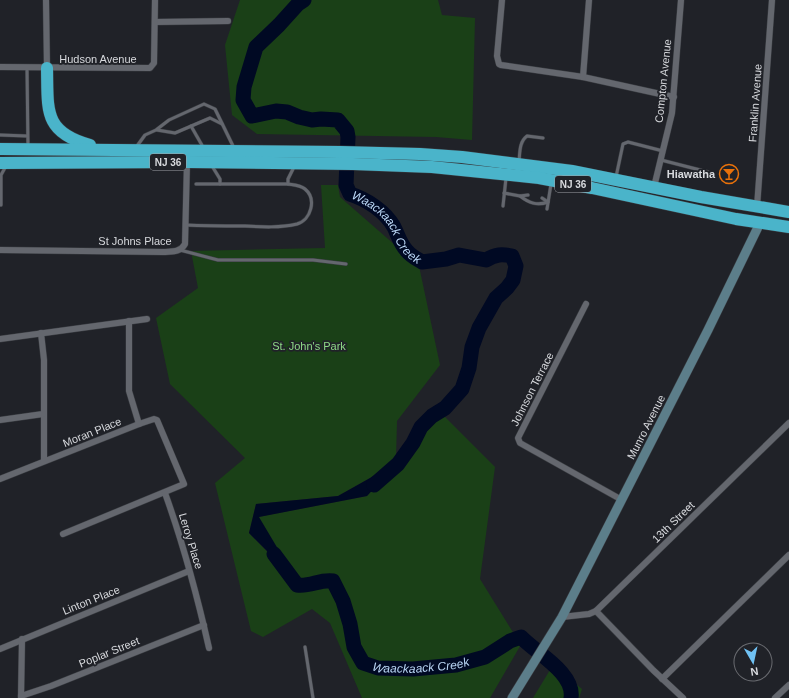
<svg xmlns="http://www.w3.org/2000/svg" width="789" height="698" font-family="Arial,sans-serif">
	<rect width="100%" height="100%" fill="#202228"/>
	<!-- green -->
	<g fill="#1a4017">
		<polygon points="240,0 438,0 442,15 475,18 472,140 436,137 257,134 232,115 225,45"/>
		<polygon points="321,185 338,185 340,197 419,266 440,365 397,421 396,457 379,473 338,496 256,504 249,533 295,580 258,517 367,496 442,414 495,467 480,579 514,634 523,641 490,698 362,698 330,623 312,609 263,637 251,631 215,483 245,458 170,384 156,318 198,288 191,251 325,248"/>
		<polygon points="553,665 582,689 579,698 533,698"/>
	</g>
	<!-- water -->
	<polygon fill="#000923" points="436,405 442,409 442,414 367,496 259,517 297,581 249,533 256,504 338,496 379,473 404,449 422,418 429,410"/>
	<g fill="none" stroke-linecap="round" stroke-linejoin="round">
		<!-- river -->
		<g stroke="#000923" stroke-width="15">
			<path id="s1" d="M304 0 298 4 279 25 256 47 244 87 243 100 252 116 276 111 287 112 299 117 312 120 321 119 338 120 347 131 348 137 346 185 350 194C366 199 385 211 394 227 398 235 400 244 407 251 411 256 417 259 422 262L446 259 459 255 486 260C496 254 502 254 512 256L516 266 513 280 507 288 496 298 479 328 472 347 469 368 462 389 445 408 432 416 421 427 413 443 398 464 374 485"/>
			<path id="s2" d="M274 554 297 585C310 587 320 579 333 581L343 601 350 624 354 647 363 663 378 668 413 669 456 665 485 657 510 641 521 637C536 653 575 673 571 698"/>
		</g>
		<!-- lane casing -->
		<g stroke="#3a3d42" stroke-width="4">
			<g id="lane">
				<polyline points="27,68 28,146"/>
				<polyline points="191,126 203,147"/>
				<polyline points="157,130 175,133 210,118 222,124"/>
				<polyline points="0,135 27,136"/>
				<polyline points="137,146 145,135 156,130 169,120 204,104 215,109 234,148"/>
				<polyline points="661,160 708,172"/>
				<path d="M519 161C520 153 519 142 527 136L543 138"/>
				<polyline points="212,166 220,179 220,184"/>
				<polyline points="616,177 623,144 628,142 663,151"/>
				<polyline points="288,184 288,179 294,167"/>
				<polyline points="504,193 520,196 528,195"/>
				<path d="M520 196C529 203 537 206 548 202"/>
				<polyline points="542,198 548,202"/>
				<polyline points="1,205 1,175 6,166"/>
				<polyline points="503,206 506,178"/>
				<polyline points="547,209 551,184"/>
				<path d="M186 225C206 226 225 226 245 226 262 227 280 228 297 224 311 220 317 199 305 189 300 185 294 185 288 184H196"/>
				<polyline points="180,250 218,260 313,260 346,264"/>
				<polyline points="305,647 313,698"/>
			</g>
		</g>
		<!-- street casing -->
		<g stroke="#3a3d42" stroke-width="7">
			<g id="street">
				<polyline points="46,0 47,68"/>
				<polyline points="502,0 497,56 499,64 501,65 583,77 674,97"/>
				<polyline points="155,22 228,21"/>
				<polyline points="0,67 150,68 154,63 155,0"/>
				<polyline points="583,77 589,0"/>
				<polyline points="654,187 672,113 681,0"/>
				<polyline points="757,207 772,0"/>
				<path d="M0 250 163 252C171 251 180 253 185 244L187 162"/>
				<polyline points="586,304 518,438 520,443 622,500"/>
				<polyline points="129,321 129,391 139,424"/>
				<polyline points="41,333 44,360 44,461"/>
				<polyline points="0,339 147,319"/>
				<polyline points="0,420 43,414"/>
				<polyline points="0,479 139,424 154,419 157,420 184,484 63,534"/>
				<path d="M165 493C183 543 197 595 209 648"/>
				<polyline points="596,611 653,670 683,698"/>
				<polyline points="562,617 589,614 596,611 789,423"/>
				<polyline points="0,649 189,571"/>
				<polyline points="662,679 789,555"/>
				<polyline points="21,696 51,686 204,625"/>
				<polyline points="21,698 22,639"/>
				<polyline points="775,698 789,685"/>
			</g>
		</g>
		<!-- secondary casing -->
		<g stroke="#3a3d42" stroke-width="10">
			<polyline id="secondary" points="512,698 562,617 708,330 760,223"/>
		</g>
		<!-- highway casing -->
		<g stroke="#3a3d42" stroke-width="13">
			<g id="highway">
				<path d="M47 68C48 110 43 132 90 145"/>
				<polyline points="0,149 340,152 420,154 462,157 572,171 701,197 789,212"/>
				<polyline points="0,163 187,162 353,164 432,167 539,178 592,188 736,219 789,227"/>
			</g>
		</g>
		<!-- lane -->
		<use href="#lane" stroke="#64676e" stroke-width="3"/>
		<!-- street -->
		<use href="#street" stroke="#64676e" stroke-width="6"/>
		<!-- secondary -->
		<use href="#secondary" stroke="#5c7e8a" stroke-width="9"/>
		<!-- highway -->
		<use href="#highway" stroke="#4ab4ca" stroke-width="12"/>
	</g>
	<!-- icons -->
	<defs>
		<g id="bar-ring" transform="scale(1)"><circle r="9.5" fill="#202228" stroke="#e8710a" stroke-width="1.5"/><path d="M-6-5H6L.8 .8V4.5H3.5V6h-7V4.5H-.8V.8Z" fill="#e8710a"/></g>
	</defs>
	<g fill-rule="evenodd">
		<use href="#bar-ring" x="729" y="174"/>
	</g>
	<g text-anchor="middle" stroke-width="3.5" stroke-linejoin="round" paint-order="stroke">
		<!-- shield labels -->
		<g fill="#202228" stroke="#a0a2a7" stroke-width="1">
			<rect x="150" y="154" width="36" height="16" rx="3"/>
			<rect x="555" y="176" width="36" height="16" rx="3"/>
		</g>
		<g font-size="10" font-weight="bold" fill="#d7d9dd">
			<text x="168" y="166">NJ 36</text>
			<text x="573" y="188">NJ 36</text>
		</g>
		<!-- street labels -->
		<g font-size="11" fill="#d7d9dd" stroke="#202228">
			<text x="98" y="63">Hudson Avenue</text>
			<text transform="translate(663 81) rotate(-84)" y="4">Compton Avenue</text>
			<text transform="translate(755 103) rotate(-86)" y="4">Franklin Avenue</text>
			<text x="135" y="245">St Johns Place</text>
			<text transform="translate(532 389) rotate(-63)" y="4">Johnson Terrace</text>
			<text transform="translate(646 427) rotate(-63)" y="4">Munro Avenue</text>
			<text transform="translate(92 432) rotate(-22)" y="4">Moran Place</text>
			<text transform="translate(673 522) rotate(-44)" y="4">13th Street</text>
			<text transform="translate(191 541) rotate(73)" y="4">Leroy Place</text>
			<text transform="translate(91 600) rotate(-22)" y="4">Linton Place</text>
			<text transform="translate(109 652) rotate(-22)" y="4">Poplar Street</text>
		</g>
		<!-- poi labels -->
		<g font-size="11" font-weight="bold" fill="#d7d9dd" stroke="#202228" text-anchor="end">
			<text x="715" y="178">Hiawatha</text>
		</g>
		<!-- park labels -->
		<g font-size="11" fill="#8ed887" stroke="#202228">
			<text x="309" y="350">St. John's Park</text>
		</g>
		<!-- water labels -->
		<g font-size="12" font-style="italic" fill="#bad7f6" stroke="#202228">
			<text dy="4" stroke="none"><textPath href="#s1" startOffset="358">Waackaack Creek</textPath></text>
			<text dy="4" stroke="none"><textPath href="#s2" startOffset="222">Waackaack Creek</textPath></text>
		</g>
	</g>
	<!-- north arrow -->
	<g transform="translate(753 662) rotate(171)"><circle r="19" fill="#202228" stroke="#696b70"/>
	<path d="M0-3L7 15L0 10L-7 15Z" fill="#70c2f4"/>
	<text y="-6" font-size="11" font-weight="bold" text-anchor="middle" fill="#d7d9dd">N</text>
	</g>
</svg>
